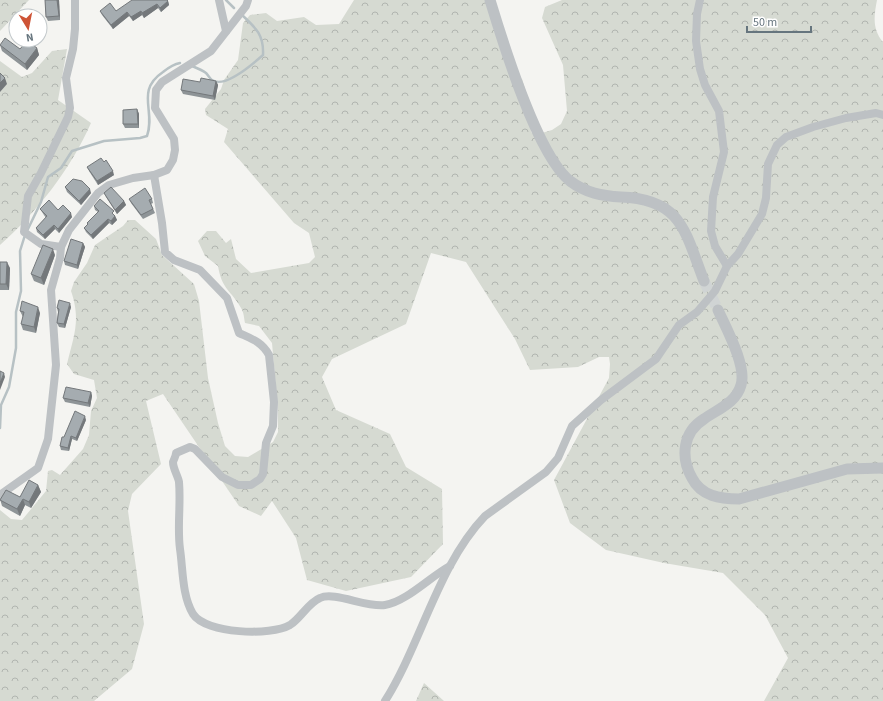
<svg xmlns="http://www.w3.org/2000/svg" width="883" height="701" font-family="'Source Sans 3',sans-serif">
	<defs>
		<pattern id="forest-crowns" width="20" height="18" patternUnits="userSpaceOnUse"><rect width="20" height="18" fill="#d6dad2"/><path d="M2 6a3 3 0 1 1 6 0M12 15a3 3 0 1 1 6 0" fill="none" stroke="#b1b5b0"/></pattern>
	</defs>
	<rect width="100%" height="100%" fill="#f4f4f1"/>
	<!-- forest -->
	<g fill="url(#forest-crowns)">
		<polygon points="0,0 29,0 0,31"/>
		<path d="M354 0H486L510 72 522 79 527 95 531 132 535 135 552 130 561 124 567 111 563 65 542 18 545 7 562 0H877C874 16 872 29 883 42V701H764L788 658 765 615 723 573 664 563 606 550 570 523 554 480 609 378 610 364 609 357H599L578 367 530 370 515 339 466 262 431 253 406 324 332 359 322 377 336 410 390 434 406 467 442 489 443 544 411 577 346 591 307 580 296 538 272 501 261 516 239 506 163 394 146 401 161 464 132 494 128 511 144 624 132 669 94 701H0V510L11 519 22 520 46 491 48 471 52 470 60 475 83 449 89 435 91 411 97 398 94 380 74 374 67 364C74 335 81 320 71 291L74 282 87 263 95 245 123 226 128 220H135L156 239 162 255 194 284 199 301 208 378 218 423 225 446 235 456 248 457 273 442 278 432V410L272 343 259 326 245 323C244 319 244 312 241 308 231 290 222 290 218 266L205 256 198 241 207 231H216L226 243 231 239 236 259 251 273 309 263 315 257 309 233 294 223 224 142 228 129 206 115 205 109 221 89 224 80 238 60 243 23 250 15 266 13 277 21 304 17 316 25 339 24Z"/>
		<path d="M67 49 58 100 91 123C71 169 37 212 0 245V61L22 77 32 73 52 51Z"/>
		<polygon points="424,683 444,701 416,701"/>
	</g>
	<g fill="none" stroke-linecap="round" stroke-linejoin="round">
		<!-- stream -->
		<g stroke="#b7c1c4" stroke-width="2.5">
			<polyline points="226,0 234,8"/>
			<path d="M192 66C197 68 202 70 206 73 208 75 210 79 212 80 225 89 254 63 263 55 264 35 256 28 242 15"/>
			<path d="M27 231 41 202 48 177 61 168 72 151 104 141 140 138 147 136C156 111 135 91 163 72 168 68 174 64 180 63"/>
			<polyline points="0,428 1,405 9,387 16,348 16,312 21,291 20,251 25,235"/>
		</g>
		<!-- tertiary-tunnel -->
		<polyline stroke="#d0d4d4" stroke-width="11" stroke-dasharray="11 5.5" stroke-linecap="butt" points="704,281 718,310"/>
		<!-- minor -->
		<g stroke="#bdc1c4" stroke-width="8">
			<polyline points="219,0 226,31"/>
			<polyline points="700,0 697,14 696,41 700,69 705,85 719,111 724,152 713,197 711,231 715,246 727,266"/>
			<path d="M154 175 162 223 165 252 174 260 200 270 227 298 239 333C252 339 262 342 269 355L274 402 273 426 266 443 263 474 260 479 251 485H238L222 477 195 449 190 447 176 453C176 456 174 459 173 462 173 469 178 476 179 482 181 505 177 527 180 549 183 569 182 596 193 614 206 634 271 636 290 625 301 618 308 603 320 598 334 591 367 608 385 605 406 602 431 576 450 566"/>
			<polyline points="61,247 41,244 24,232 28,196 41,173 68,117 70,108 66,78 73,49 75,29 75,0"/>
			<polyline points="0,495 38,468 48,439 56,365 51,290 60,258 61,247 69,230 98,193 109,185 133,178 154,175 167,170 173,160 175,150 174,139 155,108 156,90 162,82 211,51 246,6 248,0"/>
			<path d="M385 701C421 644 438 565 485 516L546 472 558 458 572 426 601 400 656 359 679 325 697 312 715 291 727 266 738 254 762 214 766 198 768 164 777 145 786 137 813 127 846 118 876 113 883 115"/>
		</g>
		<!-- tertiary -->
		<g stroke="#bdc1c4" stroke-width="11">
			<path d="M490 0C503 43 537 155 570 181 586 193 602 196 621 197 682 199 685 232 704 281"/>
			<path d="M718 310C726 328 747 366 741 385 736 403 718 409 704 419 683 432 680 457 692 478 701 496 720 499 739 499L847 469 883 468"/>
		</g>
	</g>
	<!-- wall -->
	<g fill="#8e9497">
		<polygon points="45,0 59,0 60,20 48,21 46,17"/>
		<polygon points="136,0 168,1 169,5 161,12 158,8 144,18 142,15 133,21 129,16 113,29 102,15 100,11 116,11"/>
		<polygon points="0,45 20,49 37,48 39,55 27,70 2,51"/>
		<polygon points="216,81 218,85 215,100 183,94 181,90 200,82"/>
		<polygon points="137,109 139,114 139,128 125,128 123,124"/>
		<polygon points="87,167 114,175 98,185 89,171"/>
		<polygon points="65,187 91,193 81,205 67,192"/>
		<polygon points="104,193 124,201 126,205 117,214 106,197"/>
		<polygon points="129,199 152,199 153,203 151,204 155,213 143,219 131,203"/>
		<polygon points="94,206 115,216 117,220 112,225 109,223 93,239 86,232 84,228 87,225 87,223 98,212 95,210"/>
		<polygon points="40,209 58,210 72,217 59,233 55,229 45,239 37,232 36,228 46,218"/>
		<polygon points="83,243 85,247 78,269 65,265 64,261"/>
		<polygon points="55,255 44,285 34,281 31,274"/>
		<polygon points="0,262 10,268 9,290 0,290"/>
		<polygon points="71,307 65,328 59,327 57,323 58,312 57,308"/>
		<polygon points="20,311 40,313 36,333 23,330 21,324 23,317"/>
		<polygon points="91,392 92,396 90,407 65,402 63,398"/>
		<polygon points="86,420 77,441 72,439 69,451 61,450 60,446 64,437"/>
		<polygon points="38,485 41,492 31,508 25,505 20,516 2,506 0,499 20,497"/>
	</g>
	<!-- shaded-wall -->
	<g fill="#74787b">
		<polygon points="57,0 59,0 60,20 59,16"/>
		<polygon points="168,1 169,5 161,12 160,8"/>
		<polygon points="157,4 158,8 144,18 142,13"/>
		<polygon points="141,11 142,15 133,21 131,17"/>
		<polygon points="127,12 129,16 113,29 111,25"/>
		<polygon points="37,48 39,55 27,70 25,64"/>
		<polygon points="5,78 7,84 0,92 0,83"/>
		<polygon points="216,81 218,85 215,100 213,96"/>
		<polygon points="137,109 139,114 139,128 138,124"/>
		<polygon points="113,171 114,175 98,185 97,181"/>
		<polygon points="90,189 91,193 81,205 79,201"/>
		<polygon points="124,201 126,205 117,214 115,210"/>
		<polygon points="71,213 72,217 59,233 58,229"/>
		<polygon points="115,216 117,220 112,225 111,221"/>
		<polygon points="108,219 109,223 93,239 91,235"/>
		<polygon points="54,225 55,229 45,239 43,235"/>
		<polygon points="83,243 85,247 78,269 77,265"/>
		<polygon points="53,249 55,255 44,285 41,278"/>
		<polygon points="7,262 10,268 9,290 6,284"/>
		<polygon points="70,303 71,307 65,328 64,324"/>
		<polygon points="38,307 40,313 36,333 34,327"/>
		<polygon points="4,373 5,377 0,390 0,383"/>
		<polygon points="91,392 92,396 90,407 88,403"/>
		<polygon points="85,416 86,420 77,441 76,438"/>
		<polygon points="71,436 72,439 69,451 68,448"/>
		<polygon points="38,485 41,492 31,508 29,502"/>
		<polygon points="23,499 25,505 20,516 17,509"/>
	</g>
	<!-- building -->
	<g fill="#a5acb0" stroke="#74787b">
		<polygon points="45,0 57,0 59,16 46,17"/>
		<polygon points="132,0 167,0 168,1 160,8 157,4 142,13 141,11 131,17 127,12 111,25 100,11 110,3 116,11"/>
		<polygon points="5,38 20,49 27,41 37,48 25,64 0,45"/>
		<polygon points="0,73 5,78 0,83"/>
		<polygon points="201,78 216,81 213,96 181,90 183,79 200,82"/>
		<polygon points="137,109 138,124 123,124 123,110"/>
		<polygon points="101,158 104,162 106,160 113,171 97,181 87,167"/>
		<polygon points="73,179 82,181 90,189 79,201 65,187"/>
		<polygon points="111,187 124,201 115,210 104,193"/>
		<polygon points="145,188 152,199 149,200 153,209 141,215 129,199"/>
		<polygon points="100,199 114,211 112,213 115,216 111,221 108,219 91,235 84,228 88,224 87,223 99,211 94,206"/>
		<polygon points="49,200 58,210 63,205 71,213 58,229 54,225 43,235 36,228 47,216 40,209"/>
		<polygon points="71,239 83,243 77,265 64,261"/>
		<polygon points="43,245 53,249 41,278 31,274"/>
		<polygon points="0,262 7,262 6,284 0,284"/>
		<polygon points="59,300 70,303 64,324 57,323 59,309 57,308"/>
		<polygon points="22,301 38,307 34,327 21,324 24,312 20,311"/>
		<polygon points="0,371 4,373 0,383"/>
		<polygon points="66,387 91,392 88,403 63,398"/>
		<polygon points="75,411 85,416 76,438 71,436 68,448 60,446 62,437 64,437"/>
		<polygon points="29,480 38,485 29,502 23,499 17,509 0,500 6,490 20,497"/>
	</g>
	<!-- north arrow -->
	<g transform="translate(28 28) rotate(170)"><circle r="19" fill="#ffffff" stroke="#c2c8cb"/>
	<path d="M0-3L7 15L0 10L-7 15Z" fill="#ce5436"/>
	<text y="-6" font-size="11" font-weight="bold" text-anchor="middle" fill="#66757e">N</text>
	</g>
	<!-- scale -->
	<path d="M747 26v6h64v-6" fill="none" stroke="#66757e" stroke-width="2"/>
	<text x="753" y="26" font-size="12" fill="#66757e" stroke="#ffffff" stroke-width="3" paint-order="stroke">50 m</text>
</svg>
